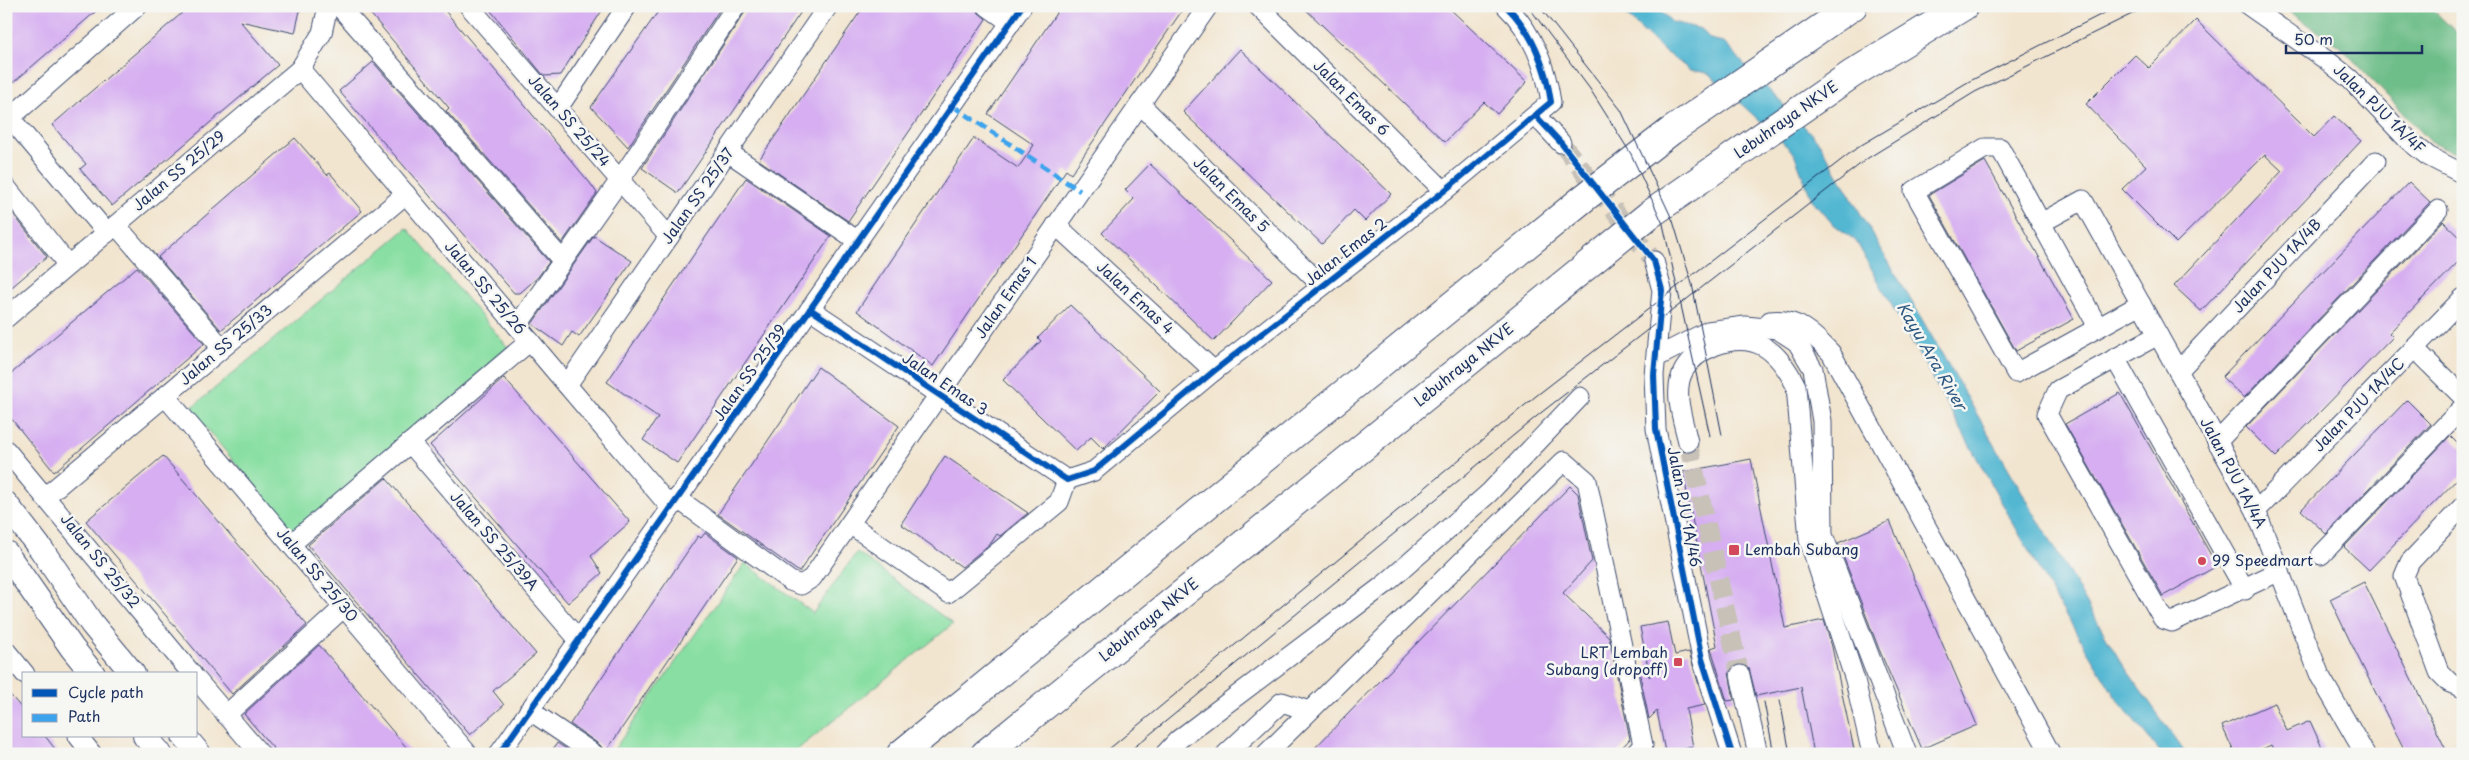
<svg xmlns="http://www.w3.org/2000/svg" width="2469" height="760" font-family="'Playpen Sans',sans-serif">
	<rect width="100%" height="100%" fill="#f6f6f2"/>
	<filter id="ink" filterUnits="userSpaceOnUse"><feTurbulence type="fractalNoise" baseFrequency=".02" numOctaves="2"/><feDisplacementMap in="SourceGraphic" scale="10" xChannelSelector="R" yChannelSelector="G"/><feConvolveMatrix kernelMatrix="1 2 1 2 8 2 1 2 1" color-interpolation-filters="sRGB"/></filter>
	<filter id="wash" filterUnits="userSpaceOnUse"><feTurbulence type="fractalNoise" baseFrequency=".0096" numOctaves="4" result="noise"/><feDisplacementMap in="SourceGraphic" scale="20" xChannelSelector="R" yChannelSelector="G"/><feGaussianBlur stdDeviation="1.12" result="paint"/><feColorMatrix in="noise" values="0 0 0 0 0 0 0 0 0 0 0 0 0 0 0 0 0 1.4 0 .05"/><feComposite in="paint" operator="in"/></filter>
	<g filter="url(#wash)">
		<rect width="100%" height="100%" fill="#f2e5cf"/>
		<!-- green -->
		<g fill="#89dfa3" stroke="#528780">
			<polygon points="407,228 511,351 294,533 190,409"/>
			<polygon points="857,552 953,624 792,754 611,754 745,563 813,613"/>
		</g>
		<!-- forest -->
		<polygon fill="#6ebe89" stroke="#447674" points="2281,6 2429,6 2463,39 2463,156 2430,141 2340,46"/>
		<!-- water -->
		<polygon fill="#53b7d2" stroke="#377398" points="1616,6 1655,6 1672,22 1701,29 1710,39 1723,42 1819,142 2119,659 2186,754 2162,754 2116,698 2051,591 1856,241 1832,223 1812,200 1794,153 1708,73 1690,70 1665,52"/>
		<g id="blocks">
			<!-- building -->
			<g fill="#d6aef1">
				<polygon points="6,6 102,6 14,82 6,73"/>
				<polygon points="183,6 301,6 295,33 240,21 278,65 112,206 80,169 86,164 52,125 182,13"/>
				<polygon points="364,6 441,6 590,183 597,193 562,243 446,111 449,108"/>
				<polygon points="487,6 605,6 560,75 544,76"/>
				<polygon points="662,6 722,6 628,147 591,107"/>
				<polygon points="747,6 805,6 678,193 642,168 745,12"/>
				<polygon points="864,6 976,6 977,11 986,19 848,221 759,160"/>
				<polygon points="1061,6 1185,6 1071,174 1066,170 933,366 857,311 974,138 1018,168 1034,145 988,114"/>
				<polygon points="1302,6 1447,6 1527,82 1497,114 1484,102 1445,142"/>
				<polygon points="2196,20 2314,137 2334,116 2361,141 2201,311 2174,286 2282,171 2265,155 2176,243 2122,189 2146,166 2086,104 2135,55 2149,68"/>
				<polygon points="1240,49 1391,194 1365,221 1354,210 1322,244 1183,112"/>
				<polygon points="373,62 549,262 538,277 520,293 514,293 339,91"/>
				<polygon points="295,138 327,175 330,173 362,211 221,330 158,257"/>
				<polygon points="1985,161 2074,319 2016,351 1929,195"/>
				<polygon points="1150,164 1272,280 1214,341 1102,233 1134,199 1125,190"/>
				<polygon points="746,178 831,236 677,463 643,440 658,417 607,382"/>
				<polygon points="2409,182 2430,202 2244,398 2222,377"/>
				<polygon points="6,205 47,257 6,292"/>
				<polygon points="2443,221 2463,240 2463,257 2389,333 2393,337 2276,457 2246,427"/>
				<polygon points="594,236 632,261 579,337 572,332 563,346 532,324"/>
				<polygon points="137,267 204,344 54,472 6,412 6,378"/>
				<polygon points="1070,305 1160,391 1103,449 1091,437 1076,451 1003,380 1041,341 1038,338"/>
				<polygon points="818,367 899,426 799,572 718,514"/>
				<polygon points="504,378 630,522 591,556 602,573 568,603 430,445"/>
				<polygon points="2120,393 2217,566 2163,596 2065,424"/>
				<polygon points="2407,400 2431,424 2326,534 2301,510"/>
				<polygon points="2450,436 2463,449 2463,473 2369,570 2344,547"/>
				<polygon points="163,456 307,625 232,694 86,521"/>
				<polygon points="945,456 1028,513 1000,536 997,534 991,543 962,567 901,524"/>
				<polygon points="1751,459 1785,628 1824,620 1832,647 1855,754 1814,754 1801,687 1756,696 1749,668 1738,664 1733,666 1729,672 1734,700 1727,701 1711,648 1717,646 1683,472"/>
				<polygon points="386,478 536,654 493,691 504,705 470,735 308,545"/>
				<polygon points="1570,486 1578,494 1592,561 1563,593 1609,637 1630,739 1616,754 1309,754"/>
				<polygon points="1890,521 1977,725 1922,749 1879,649 1838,543"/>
				<polygon points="705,533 738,557 605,753 600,745 570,724 698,536 701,538"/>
				<polygon points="2364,582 2390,635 2448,754 2406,754 2349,639 2330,599"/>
				<polygon points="1668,622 1675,655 1689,652 1705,705 1686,709 1693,747 1665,752 1657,711 1649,719 1638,665 1650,677 1640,627"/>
				<polygon points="319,645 333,661 412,754 278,754 256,728 244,714"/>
				<polygon points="6,690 24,711 24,736 45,736 59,754 6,754"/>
				<polygon points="2274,703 2287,731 2310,721 2325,754 2275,754 2271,745 2252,754 2235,754 2222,726"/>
				<polygon points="557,743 574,754 550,754"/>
			</g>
		</g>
	</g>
	<g filter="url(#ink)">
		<use href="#blocks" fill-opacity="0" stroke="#3b4a6f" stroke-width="1"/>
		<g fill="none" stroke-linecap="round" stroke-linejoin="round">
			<!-- minor-tunnel -->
			<g stroke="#c7c1b8" stroke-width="19" stroke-dasharray="19 9" stroke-linecap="butt">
				<polyline points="1561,143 1654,261"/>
				<polyline points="1688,442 1740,675"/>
			</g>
			<!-- minor casing -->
			<g stroke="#3b4a6f" stroke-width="21">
				<g id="minor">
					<polyline points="339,6 562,260"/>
					<polyline points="469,6 669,237"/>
					<polyline points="987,6 1011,23"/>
					<polyline points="1258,6 1444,191"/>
					<polyline points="2249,6 2329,62 2350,79 2408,140 2428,156 2463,174"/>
					<polyline points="300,69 670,507"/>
					<polyline points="1140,104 1322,286"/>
					<polyline points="558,108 627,6"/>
					<polyline points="6,113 107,233"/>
					<polyline points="1536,116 1561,143"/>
					<polyline points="10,118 137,6"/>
					<polyline points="728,152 858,241"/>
					<polyline points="6,187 68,265"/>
					<polyline points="2041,223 2083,200 2256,511 2320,676 2365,754"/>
					<polyline points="116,225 222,348"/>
					<polyline points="1056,225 1214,371"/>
					<polyline points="1654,261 1662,290 1654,375 1656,429 1702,659 1732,754"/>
					<polyline points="810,309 1067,480"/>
					<polyline points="6,318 300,69 322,33 328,6"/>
					<path d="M1770 321C1797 317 1814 335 1831 353L2051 754"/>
					<polyline points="517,326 620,180 736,6"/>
					<polyline points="2098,327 2000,148 1985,148 1914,191 2016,373 2141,304"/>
					<polyline points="2158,335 2058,390 2047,414 2163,619 2172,622 2280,571"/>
					<polyline points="2414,348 2463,397"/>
					<polyline points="1657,357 1708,331 1745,326 1777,329 1797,342 1813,369 1822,421 1823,535 1907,754"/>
					<polyline points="2115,358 2245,590"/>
					<polyline points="2178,371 2376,161"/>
					<polyline points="567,385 828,6"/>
					<polyline points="165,396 468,754"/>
					<path d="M1688 442C1683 420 1672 391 1684 370 1691 358 1702 351 1714 346 1755 330 1778 350 1796 386L1809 540 1855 680 1872 754"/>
					<polyline points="2217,442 2438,210"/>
					<polyline points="410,443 578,639"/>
					<polyline points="6,450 192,674"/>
					<path d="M1067 480 1094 471 1214 371 1444 191 1551 102C1546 67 1532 31 1506 6"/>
					<polyline points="46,496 406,194"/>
					<polyline points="677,498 790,581 801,585 812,578 1208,6"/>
					<polyline points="2463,506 2410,562 2404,576 2439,672 2450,683 2463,688"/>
					<polyline points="2256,511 2463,298"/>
					<polyline points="850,524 948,593 1059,502 1067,480"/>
					<polyline points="291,544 530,341"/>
					<polyline points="2321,555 2463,407"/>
					<polyline points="6,651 25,674"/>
					<polyline points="1740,675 1758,754"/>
					<polyline points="196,679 260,754"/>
					<polyline points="529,710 594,754"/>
					<polyline points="226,715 344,607"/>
					<polyline points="78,736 92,754"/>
					<polyline points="499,754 1022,6"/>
					<polyline points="1165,754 1178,740 1384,585 1489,493 1580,397"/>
					<polyline points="1226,754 1282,702 1309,711"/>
					<polyline points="1266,754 1564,461 1587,481 1643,745 1635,754"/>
				</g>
			</g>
			<!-- major casing -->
			<g stroke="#3b4a6f" stroke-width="26">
				<g id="major">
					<polyline points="6,504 41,549 92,624 133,674"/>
					<polyline points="6,553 72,648 93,674"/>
					<polyline points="145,736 160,754"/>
					<polyline points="184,736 199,754"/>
				</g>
			</g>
			<!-- highway casing -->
			<g stroke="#3b4a6f" stroke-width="30">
				<g id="highway">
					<polyline points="901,754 1584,198 1671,131 1853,6"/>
					<polyline points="985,754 1649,215 1852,74 1964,6"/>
				</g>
			</g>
			<!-- minor -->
			<use href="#minor" stroke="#fff" stroke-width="19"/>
			<!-- major -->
			<use href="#major" stroke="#fff" stroke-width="24"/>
			<!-- highway -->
			<use href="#highway" stroke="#fff" stroke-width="28"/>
			<!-- tram -->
			<g stroke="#1b2f5e" stroke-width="1">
				<polyline points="1528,6 1590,89 1631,154 1663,224 1710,436"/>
				<polyline points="1539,6 1621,110 1673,221 1692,284 1722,435"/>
				<polyline points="1780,700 1790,754"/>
				<polyline points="1764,702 1774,754"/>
				<polyline points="1103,754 1536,396 1858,147 1968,82 2118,6"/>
				<polyline points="1126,754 1542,412 1868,158 1975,92 2148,6"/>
			</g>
			<!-- quiet -->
			<polyline stroke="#3da3ed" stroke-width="5" stroke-dasharray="10 5" stroke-linecap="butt" points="953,106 1080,191"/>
			<!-- cycleway casing -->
			<g stroke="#f6f6f2" stroke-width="9">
				<g id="cycleway">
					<polyline points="1536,116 1561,143 1654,261 1662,290 1654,375 1656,429 1702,659 1732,754"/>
					<path d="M810 309 1067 480 1094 471 1214 371 1444 191 1551 102C1546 67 1532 31 1506 6"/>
					<polyline points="499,754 1022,6"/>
				</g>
			</g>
			<!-- cycleway -->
			<use href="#cycleway" stroke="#0057b8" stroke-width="6"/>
		</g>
	</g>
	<!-- markers -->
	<g fill="#d1495b" stroke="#f6f6f2" stroke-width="2">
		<rect x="1728" y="544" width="12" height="12" rx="2.5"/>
		<circle cx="2202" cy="561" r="5"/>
		<rect x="1673" y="657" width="10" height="10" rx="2.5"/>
	</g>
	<g text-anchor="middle" stroke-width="5" stroke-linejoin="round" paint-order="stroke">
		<!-- street labels -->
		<g font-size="15" fill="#1b2f5e" stroke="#f6f6f2">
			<text transform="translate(1351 98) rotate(45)" y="5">Jalan Emas 6</text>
			<text transform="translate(2379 109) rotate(44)" y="5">Jalan PJU 1A/4F</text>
			<text transform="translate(1786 120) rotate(-35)" y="5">Lebuhraya NKVE</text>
			<text transform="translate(569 121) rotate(49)" y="5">Jalan SS 25/24</text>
			<text transform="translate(179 171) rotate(-40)" y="5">Jalan SS 25/29</text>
			<text transform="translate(1231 195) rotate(45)" y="5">Jalan Emas 5</text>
			<text transform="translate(698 196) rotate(-55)" y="5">Jalan SS 25/37</text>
			<text transform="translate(1346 252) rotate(-38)" y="5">Jalan Emas 2</text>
			<text transform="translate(2277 266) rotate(-47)" y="5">Jalan PJU 1A/4B</text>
			<text transform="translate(485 288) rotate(50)" y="5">Jalan SS 25/26</text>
			<text transform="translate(1006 298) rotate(-55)" y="5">Jalan Emas 1</text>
			<text transform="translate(1135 298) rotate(43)" y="5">Jalan Emas 4</text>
			<text transform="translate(226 345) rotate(-40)" y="5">Jalan SS 25/33</text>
			<text transform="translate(1464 365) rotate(-39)" y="5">Lebuhraya NKVE</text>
			<text transform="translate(750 373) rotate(-55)" y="5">Jalan SS 25/39</text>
			<text transform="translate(945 384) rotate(34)" y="5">Jalan Emas 3</text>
			<text transform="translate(2359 405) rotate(-46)" y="5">Jalan PJU 1A/4C</text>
			<text transform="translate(2233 473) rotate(62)" y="5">Jalan PJU 1A/4A</text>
			<text transform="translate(1684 507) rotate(79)" y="5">Jalan PJU 1A/46</text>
			<text transform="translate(494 541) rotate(49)" y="5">Jalan SS 25/39A</text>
			<text transform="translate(100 561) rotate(51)" y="5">Jalan SS 25/32</text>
			<text transform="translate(317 575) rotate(50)" y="5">Jalan SS 25/30</text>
			<text transform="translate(1149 620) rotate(-39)" y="5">Lebuhraya NKVE</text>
		</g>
		<!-- poi labels -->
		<g font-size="15" fill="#1b2f5e" stroke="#f6f6f2" text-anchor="start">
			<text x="1745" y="555">Lembah Subang</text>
			<text x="2212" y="566">99 Speedmart</text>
			<text x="1668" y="658" text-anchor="end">LRT Lembah<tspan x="1668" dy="17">Subang (dropoff)</tspan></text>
		</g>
		<!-- water labels -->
		<g font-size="16" font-style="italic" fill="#2c5881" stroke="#f6f6f2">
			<text transform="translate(1932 356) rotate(60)" y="6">Kayu Ara River</text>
		</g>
	</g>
	<!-- margin -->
	<rect width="2469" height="760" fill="none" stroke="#f6f6f2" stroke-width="25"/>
	<!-- legend -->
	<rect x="22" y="672" width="175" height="65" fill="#f6f6f2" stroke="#9ea6b7"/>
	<rect x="32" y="689" width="25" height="8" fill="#0057b8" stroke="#9ea6b7"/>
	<text x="68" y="698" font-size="15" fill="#1b2f5e">Cycle path</text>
	<rect x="32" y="714" width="25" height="8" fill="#3da3ed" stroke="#9ea6b7"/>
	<text x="68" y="722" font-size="15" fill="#1b2f5e">Path</text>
	<!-- scale -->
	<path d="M2286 45v8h136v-8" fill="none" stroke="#1b2f5e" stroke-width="2.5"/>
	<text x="2294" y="45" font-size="15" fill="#1b2f5e" stroke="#f6f6f2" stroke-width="4" paint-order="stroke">50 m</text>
</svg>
